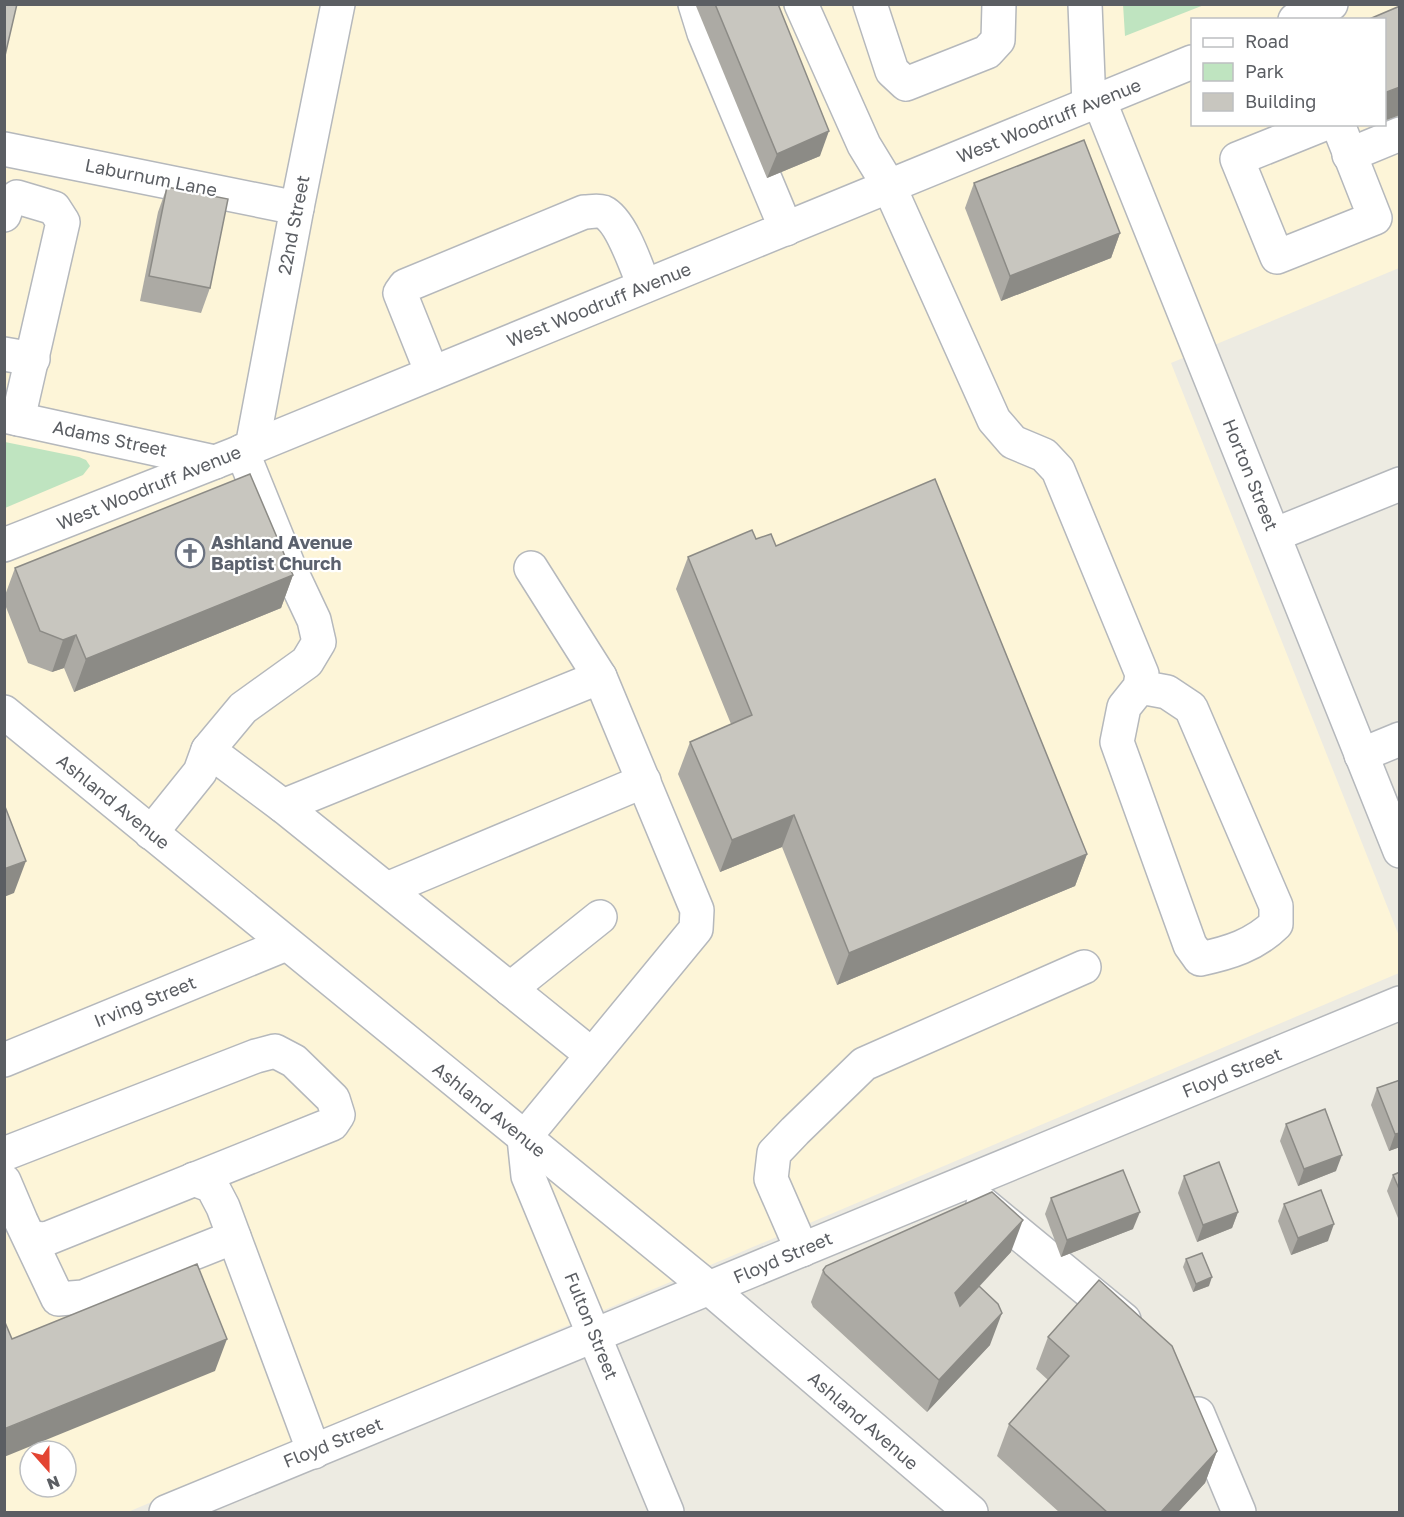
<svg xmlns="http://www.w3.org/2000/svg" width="1404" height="1517" font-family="'Golos Text',sans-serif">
	<rect width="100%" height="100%" fill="#edebe2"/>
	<!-- commercial -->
	<path fill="#fdf5d8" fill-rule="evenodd" d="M5 5H1399V268L1171 363 1399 936V973L128 1512H5ZM1192 20H1384V124H1192ZM30 1451H66V1487H30Z"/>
	<!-- green -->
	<g fill="#bfe4c0">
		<polygon points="1123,4 1204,4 1204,5 1125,36"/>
		<polygon points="5,442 79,457 86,460 90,466 83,475 5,508"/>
	</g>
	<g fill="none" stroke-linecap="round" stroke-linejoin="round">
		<!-- minor casing -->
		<g stroke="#b5b8bc" stroke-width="36">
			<g id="minor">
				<polyline points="695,4 704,33 786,229"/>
				<path d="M801 4 864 145 889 186 994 420 1013 442 1044 455 1058 470 1142 674 1140 687 1124 707 1117 742 1190 945 1200 959C1229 953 1255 945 1276 924V906L1191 708 1167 692 1140 687"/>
				<polyline points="870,4 892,71 906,84 987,52 998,40 999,4"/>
				<polyline points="1085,4 1089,105"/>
				<polyline points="1295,20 1331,4"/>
				<polyline points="1099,100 1400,851"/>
				<polyline points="1324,124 1237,159 1277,257 1375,218 1338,124"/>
				<polyline points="4,149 297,208"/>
				<polyline points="1349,155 1400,134"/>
				<polyline points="4,215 7,206 17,197 54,208 63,222 18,419"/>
				<polyline points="4,354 33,359"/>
				<path d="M432 373 400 293 405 286 584 212C590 212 597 210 603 212 621 220 637 268 644 286"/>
				<polyline points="4,416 215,462"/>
				<polyline points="252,447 297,208 338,4"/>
				<polyline points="1274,535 1400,484"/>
				<polyline points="4,545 233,455 1192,62"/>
				<polyline points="531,568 600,677"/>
				<polyline points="4,712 709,1288 971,1512"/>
				<polyline points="208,750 283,806 600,677 697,910 696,929 524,1138 528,1176 667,1512"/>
				<polyline points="1361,755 1400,739"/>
				<polyline points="283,806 592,1055"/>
				<polyline points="151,833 200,772 208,750 243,708 307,662 319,642 314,620 289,567 242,451"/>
				<polyline points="387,889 644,781"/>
				<polyline points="510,989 600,917"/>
				<polyline points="4,1060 286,944"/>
				<polyline points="4,1154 256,1056 275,1051 294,1061 333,1099 338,1115 332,1124 46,1239 30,1238"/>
				<polyline points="194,1179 212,1186 223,1207 314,1452"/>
				<polyline points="4,1181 21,1221 58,1299 83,1297 234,1237"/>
				<polyline points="983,1204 1124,1320"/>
				<polyline points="802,1250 771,1179 774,1153 795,1131 864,1064 1084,967"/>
				<polyline points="1198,1414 1239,1512"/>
				<polyline points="166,1512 1400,1003"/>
			</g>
		</g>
		<!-- minor -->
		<use href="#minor" stroke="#fff" stroke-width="33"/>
	</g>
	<!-- wall -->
	<g fill="#acaaa4">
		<polygon points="697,4 778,4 820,156 767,178 696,6"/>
		<polygon points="974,183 1120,233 1111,258 1001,301 965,208"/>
		<polygon points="167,187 210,288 201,313 140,301 158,212"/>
		<polygon points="756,539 776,546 1087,854 1075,886 837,985 782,847 720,872 678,774 690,742 731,724 676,589 688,557"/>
		<polygon points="15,568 293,575 281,608 74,692 64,668 52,672 28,663 4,602 4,598"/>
		<polygon points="1400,1080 1400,1147 1389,1151 1371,1105 1377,1088"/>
		<polygon points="1286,1124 1336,1171 1298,1186 1280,1141"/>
		<polygon points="1400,1172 1400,1223 1387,1191 1393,1175"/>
		<polygon points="1184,1176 1238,1212 1232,1228 1197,1242 1178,1193"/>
		<polygon points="1051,1198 1133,1229 1061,1257 1045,1214"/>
		<polygon points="1284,1204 1328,1241 1291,1255 1278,1221"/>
		<polygon points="1011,1252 979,1287 990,1345 927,1412 813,1307 811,1302 823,1270"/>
		<polygon points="1186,1259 1209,1286 1193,1292 1183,1267"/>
		<polygon points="1048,1337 1217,1451 1205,1483 1178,1512 1059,1512 997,1456 1009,1424 1048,1380 1036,1369"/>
	</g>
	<!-- shaded-wall -->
	<g fill="#8c8b86">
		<polygon points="1400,87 1400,115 1384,121 1384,93"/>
		<polygon points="829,131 820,156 767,178 777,154"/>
		<polygon points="1120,233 1111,258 1001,301 1010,276"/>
		<polygon points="293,575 281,608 74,692 86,659"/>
		<polygon points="76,635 64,668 52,672 63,640"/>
		<polygon points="794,815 782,847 720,872 732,840"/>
		<polygon points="1087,854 1075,886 837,985 849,953"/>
		<polygon points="26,861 14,893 4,897 4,869"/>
		<polygon points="1400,1133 1400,1147 1389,1151 1395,1134"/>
		<polygon points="1342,1155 1336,1171 1298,1186 1304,1169"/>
		<polygon points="1140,1212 1133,1229 1061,1257 1067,1240"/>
		<polygon points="1238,1212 1232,1228 1197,1242 1203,1225"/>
		<polygon points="1023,1220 1011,1252 943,1325 955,1293"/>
		<polygon points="1334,1224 1328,1241 1291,1255 1298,1238"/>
		<polygon points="1212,1277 1209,1286 1193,1292 1196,1284"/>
		<polygon points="1002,1313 990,1345 927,1412 939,1380"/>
		<polygon points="227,1339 215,1371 4,1457 4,1429"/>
		<polygon points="1217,1451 1205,1483 1178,1512 1161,1512"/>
	</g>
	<!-- building -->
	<g fill="#c8c6bf" stroke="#8c8b86" stroke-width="1.5">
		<polygon points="4,4 17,4 4,60"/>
		<polygon points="715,4 778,4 829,131 777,154"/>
		<polygon points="1400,6 1400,87 1384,93 1384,20 1367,20"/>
		<polygon points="1084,140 1120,233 1010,276 974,183"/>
		<polygon points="167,187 228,199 210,288 149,276"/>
		<polygon points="250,474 293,575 86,659 76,635 63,640 40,631 15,568"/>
		<polygon points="935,479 1087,854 849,953 794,815 732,840 690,742 752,715 688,557 752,530 756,539 771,534 776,546"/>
		<polygon points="4,804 26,861 4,869"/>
		<polygon points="1400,1080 1400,1133 1395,1134 1377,1088"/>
		<polygon points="1325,1109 1342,1155 1304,1169 1286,1124"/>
		<polygon points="1219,1162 1238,1212 1203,1225 1184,1176"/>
		<polygon points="1123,1170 1140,1212 1067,1240 1051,1198"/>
		<polygon points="1400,1172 1400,1191 1393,1175"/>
		<polygon points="1321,1190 1334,1224 1298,1238 1284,1204"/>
		<polygon points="992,1192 1023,1220 955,1293 960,1306 979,1286 998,1304 1002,1313 939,1380 825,1274 823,1270 826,1266"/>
		<polygon points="1202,1253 1212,1277 1196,1284 1186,1259"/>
		<polygon points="197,1264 227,1339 4,1429 4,1320 12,1339"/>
		<polygon points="1099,1280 1172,1346 1217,1451 1161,1512 1107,1512 1009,1424 1069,1356 1048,1337"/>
	</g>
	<!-- icons -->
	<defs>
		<g id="church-ring" transform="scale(1.5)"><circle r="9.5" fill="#fff" stroke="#6b7280" stroke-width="1.5"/><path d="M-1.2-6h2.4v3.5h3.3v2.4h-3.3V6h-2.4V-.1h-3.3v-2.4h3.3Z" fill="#6b7280"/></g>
	</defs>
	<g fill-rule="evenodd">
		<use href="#church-ring" x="190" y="553"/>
	</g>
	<g text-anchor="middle" stroke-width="4.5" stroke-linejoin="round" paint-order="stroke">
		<!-- street labels -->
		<g font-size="18" fill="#5b5e63" stroke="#fff">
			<text transform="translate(1049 121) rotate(-22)" y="6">West Woodruff Avenue</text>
			<text transform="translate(151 178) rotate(11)" y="6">Laburnum Lane</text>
			<text transform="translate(294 225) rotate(-79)" y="6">22nd Street</text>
			<text transform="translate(599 305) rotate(-22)" y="6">West Woodruff Avenue</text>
			<text transform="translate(110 439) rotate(12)" y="6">Adams Street</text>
			<text transform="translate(1250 475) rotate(68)" y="6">Horton Street</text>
			<text transform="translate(149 488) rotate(-22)" y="6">West Woodruff Avenue</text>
			<text transform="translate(113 802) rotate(39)" y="6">Ashland Avenue</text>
			<text transform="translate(145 1002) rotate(-22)" y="6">Irving Street</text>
			<text transform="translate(1232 1073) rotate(-22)" y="6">Floyd Street</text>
			<text transform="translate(489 1110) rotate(39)" y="6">Ashland Avenue</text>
			<text transform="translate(783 1258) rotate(-23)" y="6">Floyd Street</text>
			<text transform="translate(591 1326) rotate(68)" y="6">Fulton Street</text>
			<text transform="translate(863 1421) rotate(41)" y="6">Ashland Avenue</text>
			<text transform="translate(333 1443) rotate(-22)" y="6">Floyd Street</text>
		</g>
		<!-- worship labels -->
		<g font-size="18" font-weight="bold" fill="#5b616d" stroke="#fff" text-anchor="start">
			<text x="211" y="549">Ashland Avenue<tspan x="211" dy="21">Baptist Church</tspan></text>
		</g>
	</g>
	<!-- border -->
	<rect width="1404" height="1517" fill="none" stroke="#5b5e63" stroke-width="12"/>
	<!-- legend -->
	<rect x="1191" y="18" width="195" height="108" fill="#ffffff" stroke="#bdbfc1" stroke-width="1.5"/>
	<rect x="1203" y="38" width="30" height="9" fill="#ffffff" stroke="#bdbfc1" stroke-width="1.5"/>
	<text x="1245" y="48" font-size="18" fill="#5b5e63">Road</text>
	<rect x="1203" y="63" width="30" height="18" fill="#bfe4c0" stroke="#bdbfc1" stroke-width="1.5"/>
	<text x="1245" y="78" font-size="18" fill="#5b5e63">Park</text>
	<rect x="1203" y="93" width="30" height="18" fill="#c8c6bf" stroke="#bdbfc1" stroke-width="1.5"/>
	<text x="1245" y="108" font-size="18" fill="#5b5e63">Building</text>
	<!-- north arrow -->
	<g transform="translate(48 1469) rotate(159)"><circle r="28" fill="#ffffff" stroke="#bdbfc1" stroke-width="1.5"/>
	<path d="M0-4.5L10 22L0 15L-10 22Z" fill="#e34432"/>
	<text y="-9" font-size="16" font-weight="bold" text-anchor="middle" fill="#5b5e63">N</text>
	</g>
</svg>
